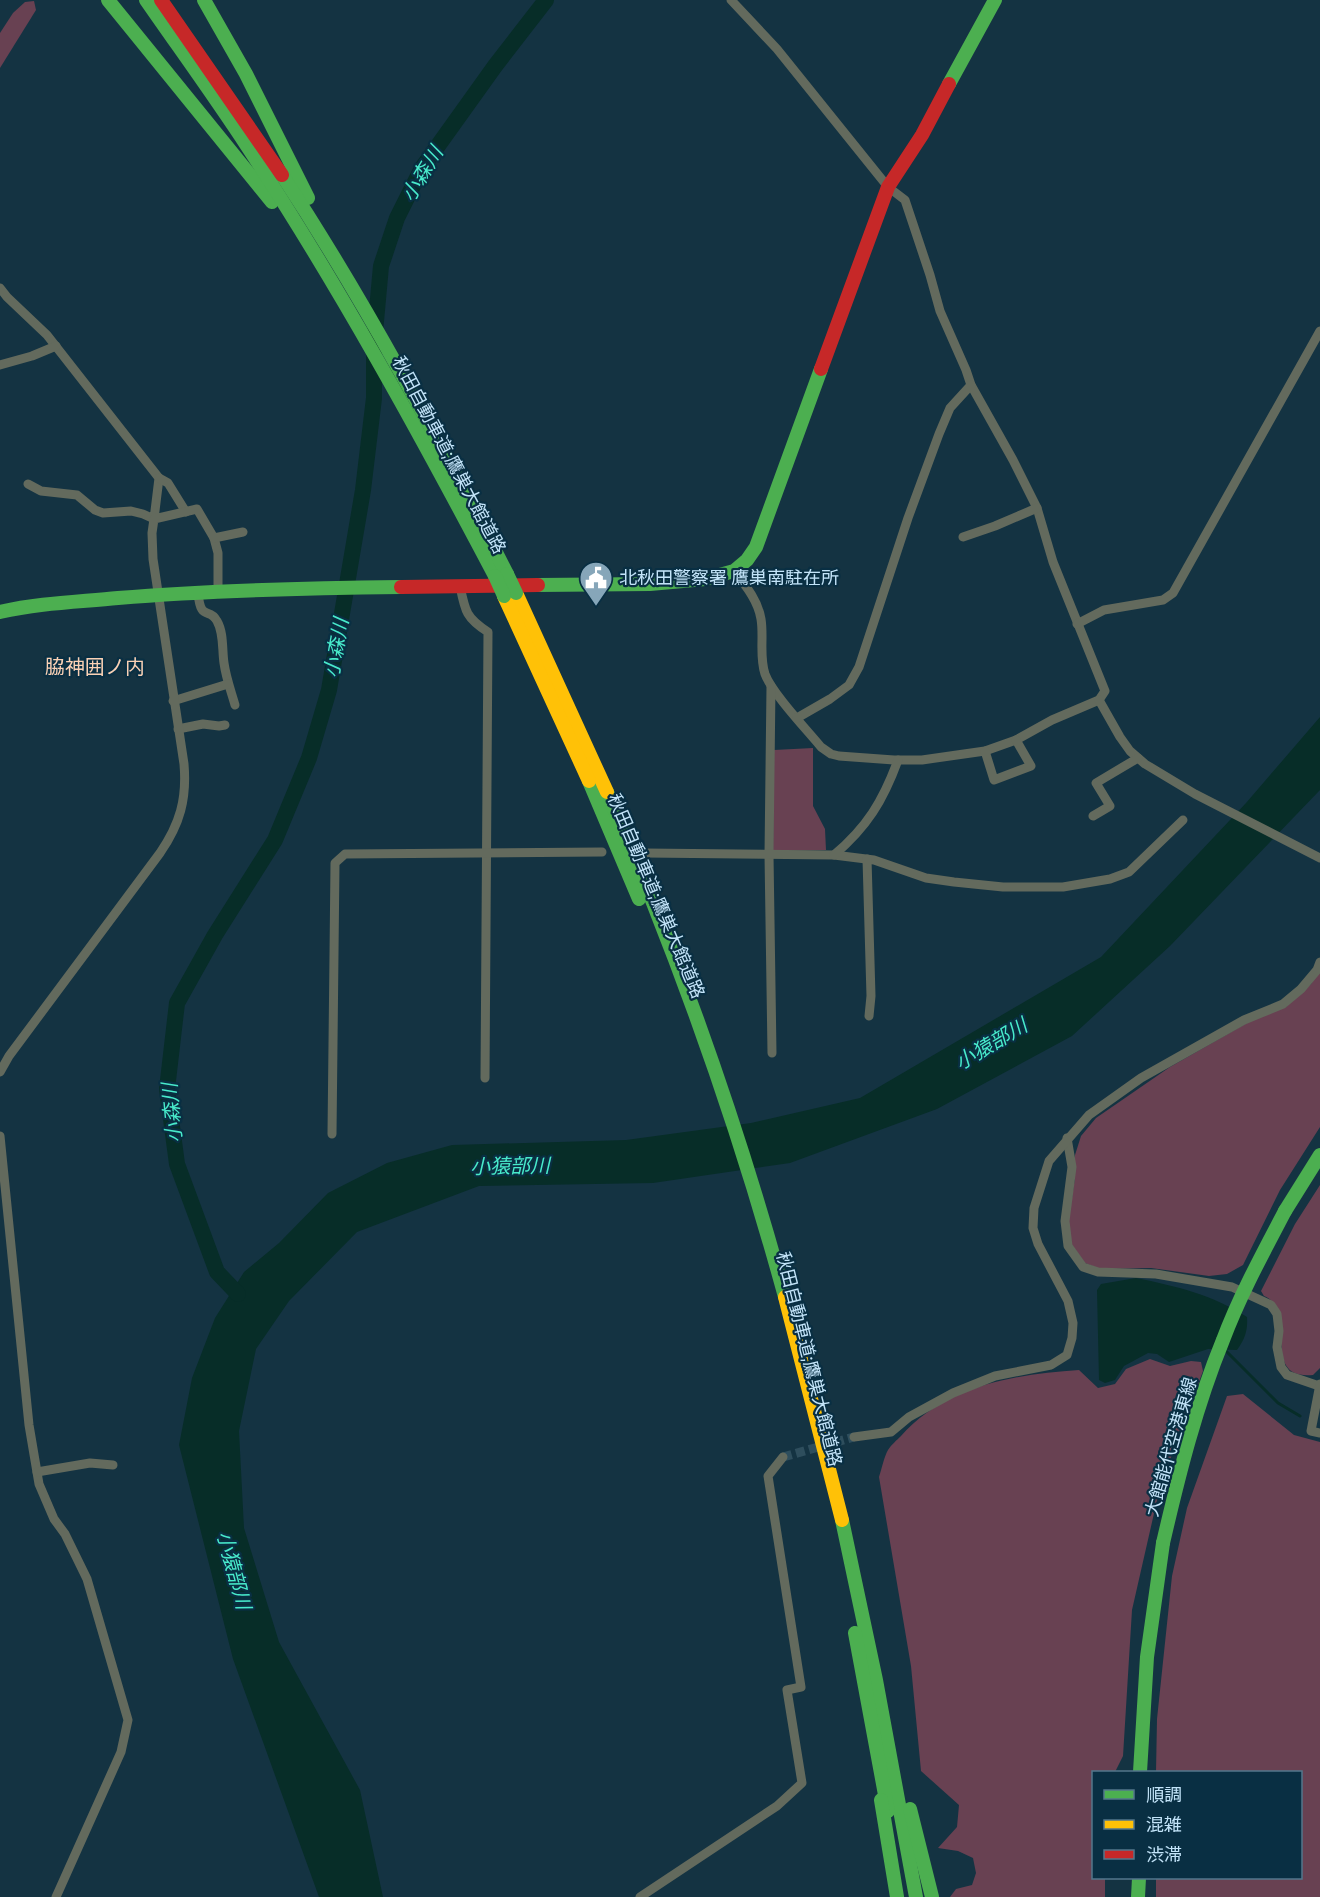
<svg xmlns="http://www.w3.org/2000/svg" width="1320" height="1897" font-family="Ubuntu,'Noto Sans JP',sans-serif">
	<rect width="100%" height="100%" fill="#143342"/>
	<!-- green -->
	<g fill="#684152">
		<polygon points="34,1 36,10 0,68 0,33 13,13 25,2"/>
		<polygon points="813,748 813,806 825,829 826,850 773,851 774,750"/>
		<polygon points="1320,970 1320,1127 1280,1190 1243,1265 1227,1274 1209,1276 1151,1268 1100,1269 1085,1263 1072,1245 1068,1223 1075,1178 1075,1155 1081,1136 1096,1118 1170,1067 1254,1019 1286,1007 1311,984"/>
		<path d="M1320 1185V1368L1313 1375C1258 1380 1300 1311 1264 1296L1261 1291 1295 1224Z"/>
		<path d="M1150 1359 1170 1366 1191 1361 1201 1362 1203 1371 1160 1487 1132 1610 1123 1756 1115 1772H1094V1878H1105V1897H950L956 1889 972 1885 976 1873 973 1858 958 1851 938 1848 957 1827 959 1805 921 1771 911 1666 879 1477C882 1468 884 1457 888 1450 891 1445 897 1440 901 1436 945 1386 1015 1374 1079 1370L1098 1388 1115 1384 1126 1369Z"/>
		<polygon points="1243,1394 1294,1435 1320,1442 1320,1897 1156,1897 1156,1878 1300,1878 1300,1772 1156,1772 1157,1719 1172,1576 1187,1508 1227,1396"/>
	</g>
	<!-- water -->
	<g fill="#072d28">
		<polygon points="1320,717 1320,790 1170,946 1072,1036 937,1109 790,1163 653,1183 479,1186 357,1232 289,1301 256,1349 239,1431 244,1528 279,1642 360,1790 383,1897 319,1897 233,1659 179,1445 192,1378 215,1318 244,1272 279,1243 328,1193 387,1163 452,1145 626,1140 751,1123 860,1098 1101,957 1246,803"/>
		<path d="M1136 1278C1176 1286 1213 1295 1247 1317 1248 1330 1245 1339 1237 1350L1208 1349 1169 1362 1157 1354 1148 1353 1124 1366 1115 1380 1105 1383 1099 1380 1097 1290 1101 1284Z"/>
	</g>
	<g fill="none" stroke-linecap="round" stroke-linejoin="round">
		<!-- stream -->
		<polyline stroke="#072d28" stroke-width="3" points="1224,1349 1278,1403 1300,1416"/>
		<!-- river -->
		<polyline stroke="#072d28" stroke-width="16" points="238,1294 217,1272 177,1164 167,1089 177,1003 215,935 275,840 309,758 329,690 363,490 374,398 374,343 381,266 397,218 422,168 495,66 546,0"/>
		<!-- street-tunnel -->
		<polyline stroke="#2e4e5d" stroke-width="9" stroke-dasharray="9 4.5" stroke-linecap="butt" points="783,1457 854,1437"/>
		<!-- street -->
		<g stroke="#636a5d" stroke-width="9">
			<path d="M731 0 777 49 888 187 905 200 930 275 940 311 966 370 971 385 1013 460 1037 508 1053 562 1105 691 1099 700 1052 720 1016 740 985 751 922 760H894L839 756 831 754 821 747C807 730 772 693 765 674 759 656 764 637 761 619 758 600 745 585 734 571"/>
			<polyline points="0,288 7,297 47,335 159,478 154,519 143,514 131,511 103,513 95,510 77,495 41,491 28,484"/>
			<polyline points="0,365 32,356 56,346"/>
			<polyline points="159,478 168,483 186,512"/>
			<polyline points="963,537 995,526 1037,508"/>
			<polyline points="214,538 218,553 218,592"/>
			<path d="M460 586C465 611 466 618 488 632L485 1078"/>
			<path d="M198 593C201 623 209 606 217 621 224 633 222 650 224 663 226 678 231 691 235 705"/>
			<polyline points="1077,624 1104,610 1163,600 1173,593 1320,331"/>
			<polyline points="771,686 769,855 772,1053"/>
			<polyline points="1099,700 1120,737 1130,751 1145,764 1195,794 1320,858"/>
			<polyline points="173,701 228,684"/>
			<polyline points="797,718 830,699 849,685 859,667 908,518 939,434 950,408 971,385"/>
			<polyline points="178,729 203,724 219,726 225,725"/>
			<polyline points="985,751 994,780 1031,766 1016,740"/>
			<polyline points="1093,816 1110,806 1096,783 1138,758"/>
			<polyline points="645,853 834,855 874,860 926,878 954,882 1003,887 1063,887 1110,879 1129,872 1183,820"/>
			<path d="M834 855C867 827 883 801 898 760"/>
			<polyline points="867,859 871,996 869,1016"/>
			<path d="M0 1072 9 1056 160 853C180 824 187 799 184 764L153 559 152 533 154 519 197 509 214 538 243 532"/>
			<polyline points="332,1134 335,863 345,854 602,852"/>
			<polyline points="0,1136 29,1425 39,1484 54,1519 65,1534 87,1579 128,1720 121,1752 56,1897"/>
			<polyline points="1067,1138 1072,1167 1065,1221 1068,1246 1083,1267 1098,1272 1156,1274 1232,1287 1271,1305 1277,1314 1279,1331 1277,1347 1281,1367 1287,1375 1319,1386"/>
			<polyline points="1320,1384 1311,1431 1320,1433"/>
			<polyline points="854,1437 891,1432 909,1417 953,1393 995,1376 1051,1365 1067,1355 1072,1338 1073,1323 1068,1301 1038,1244 1033,1228 1034,1208 1049,1161 1089,1115 1141,1078 1244,1020 1283,1004 1301,989 1317,970 1320,962"/>
			<polyline points="37,1472 90,1463 113,1465"/>
			<polyline points="640,1897 777,1806 802,1783 787,1690 801,1687 768,1476 783,1457"/>
		</g>
		<!-- fast -->
		<g stroke="#4caf50" stroke-width="14">
			<polyline points="108,0 272,202"/>
			<path d="M146 0C180 49 215 97 247 146 338 284 418 430 495 576"/>
			<polyline points="204,0 246,74 308,198"/>
			<polyline points="949,84 995,0"/>
			<path d="M282 175C366 303 438 438 507 574"/>
			<polyline points="538,585 650,584 705,579 734,571 747,560 756,547 821,369"/>
			<path d="M0 612C39 603 78 602 118 598 212 590 307 588 401 587"/>
			<polyline points="589,781 639,899"/>
			<path d="M607 792C678 956 738 1125 785 1297"/>
			<polyline points="1285,1211 1320,1155"/>
			<polyline points="842,1520 876,1680 916,1897"/>
			<polyline points="855,1633 888,1811"/>
			<polyline points="1140,1772 1147,1657 1163,1543"/>
			<polyline points="881,1800 897,1897"/>
			<polyline points="910,1809 932,1897"/>
			<polyline points="1138,1897 1139,1878"/>
		</g>
		<!-- slow -->
		<g stroke="#ffc107" stroke-width="14">
			<polyline points="516,593 607,792"/>
			<polyline points="504,596 589,781"/>
			<polyline points="785,1297 842,1520"/>
		</g>
		<!-- jam -->
		<g stroke="#c62828" stroke-width="14">
			<polyline points="161,0 282,175"/>
			<polyline points="821,369 888,187 922,135 949,84"/>
			<polyline points="401,587 538,585"/>
		</g>
		<!-- fast-bridge -->
		<g stroke="#4caf50" stroke-width="14">
			<polyline points="507,574 516,593"/>
			<polyline points="495,576 504,596"/>
			<path d="M1163 1543C1179 1474 1196 1406 1223 1340 1240 1295 1263 1253 1285 1211"/>
		</g>
	</g>
	<!-- icons -->
	<defs>
		<g id="civic-pin" transform="scale(1.725)"><path d="M0 17L-7.5 6A9.5 9.5 0 1 1 7.5 6Z" fill="#86a6b9" stroke="#092f43"/><path d="M-.6-6.5H3V-4.5H.6V-3L4-1V1h2V6H-6V1h2V-1L-.6-3ZM-1.2 2.5V6h2.4V2.5Z" fill="#fff"/></g>
	</defs>
	<g fill-rule="evenodd">
		<use href="#civic-pin" x="596" y="578"/>
	</g>
	<g text-anchor="middle" stroke-width="4.5" stroke-linejoin="round" paint-order="stroke">
		<!-- street labels -->
		<g font-size="18" fill="#c3e4f9" stroke="#092f43">
			<text transform="translate(449 455) rotate(62)" y="6">秋田自動車道;鷹巣大館道路</text>
			<text transform="translate(656 896) rotate(67)" y="6">秋田自動車道;鷹巣大館道路</text>
			<text transform="translate(809 1359) rotate(76)" y="6">秋田自動車道;鷹巣大館道路</text>
			<text transform="translate(1171 1447) rotate(-74)" y="6">大館能代空港東線</text>
		</g>
		<!-- poi labels -->
		<g font-size="18" fill="#c3e4f9" stroke="#092f43" text-anchor="start">
			<text x="619" y="584">北秋田警察署 鷹巣南駐在所</text>
		</g>
		<!-- water labels -->
		<g font-size="20" font-style="italic" fill="#48eacb" stroke="#092f43">
			<text transform="translate(422 174) rotate(-59)" y="7">小森川</text>
			<text transform="translate(336 648) rotate(-80)" y="7">小森川</text>
			<text transform="translate(991 1044) rotate(-31)" y="7">小猿部川</text>
			<text transform="translate(172 1113) rotate(-95)" y="7">小森川</text>
			<text transform="translate(510 1166) rotate(-1)" y="7">小猿部川</text>
			<text transform="translate(234 1570) rotate(75)" y="7">小猿部川</text>
		</g>
		<!-- neighbourhood labels -->
		<g font-size="20" fill="#fad1b5" stroke="#092f43">
			<text x="95" y="674">脇神囲ノ内</text>
		</g>
	</g>
	<!-- legend -->
	<rect x="1092" y="1771" width="210" height="108" fill="#092f43" stroke="#53778c" stroke-width="1.5"/>
	<rect x="1104" y="1790" width="30" height="9" fill="#4caf50" stroke="#53778c" stroke-width="1.5"/>
	<text x="1146" y="1801" font-size="18" fill="#c3e4f9">順調</text>
	<rect x="1104" y="1820" width="30" height="9" fill="#ffc107" stroke="#53778c" stroke-width="1.5"/>
	<text x="1146" y="1831" font-size="18" fill="#c3e4f9">混雑</text>
	<rect x="1104" y="1850" width="30" height="9" fill="#c62828" stroke="#53778c" stroke-width="1.5"/>
	<text x="1146" y="1861" font-size="18" fill="#c3e4f9">渋滞</text>
</svg>
